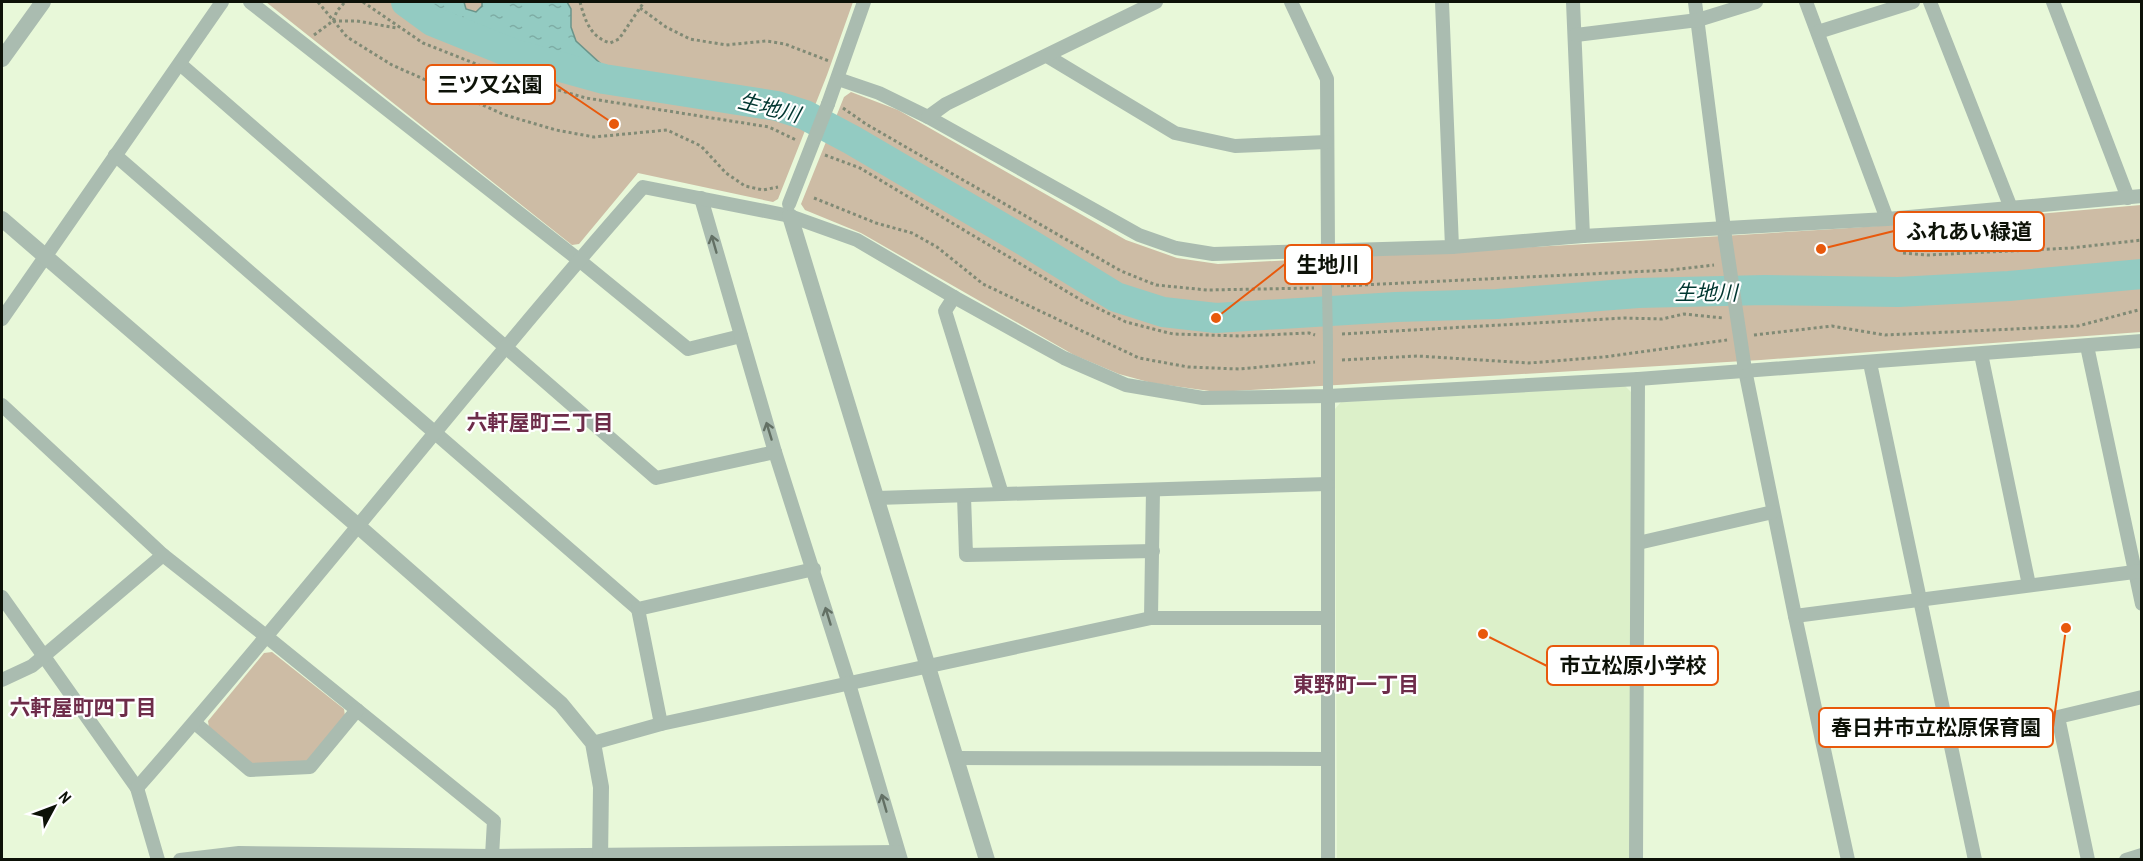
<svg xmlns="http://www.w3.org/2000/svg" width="2143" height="861" font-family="'Archivo Narrow','Noto Sans JP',sans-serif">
	<defs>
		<pattern id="water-ripples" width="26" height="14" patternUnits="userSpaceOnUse" patternTransform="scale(1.5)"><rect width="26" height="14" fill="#93cbc2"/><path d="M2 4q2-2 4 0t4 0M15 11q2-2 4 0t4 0" fill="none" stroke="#7eada5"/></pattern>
	</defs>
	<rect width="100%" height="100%" fill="#e8f8d9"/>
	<!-- built -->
	<polygon fill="#dcf0c9" points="1625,386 1631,392 1630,859 1337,859 1335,409 1341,402"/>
	<!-- park -->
	<g fill="#cdbca5">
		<polygon points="266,2 853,2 827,75 778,199 773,202 638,173 579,244 572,245"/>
		<path d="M851 92 898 110 1126 240 1177 258 1218 264C1526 247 1834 233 2141 205V332L1761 360 1217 392 1152 383 1119 374 1074 355 861 233 805 210 801 204 844 97Z"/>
		<polygon points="272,652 344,709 345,716 308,763 253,765 209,728 208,721 264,653"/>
	</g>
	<!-- water -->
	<path fill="url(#water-ripples)" stroke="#6b948a" stroke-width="1.5" d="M423 2H464L466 9 476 12 482 6V2H567L571 9V27L576 41 602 65C588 66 571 59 557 55 510 42 464 29 423 2Z"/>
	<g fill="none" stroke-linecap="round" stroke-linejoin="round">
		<!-- river -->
		<polyline stroke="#93cbc2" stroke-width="30" points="406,2 432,21 514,54 604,79 777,106 805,115 852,140 1028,243 1116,297 1163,312 1216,318 1396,307 1497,304 1638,293 1765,290 1898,292 2009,286 2142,274"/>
		<!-- path -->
		<g stroke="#808a75" stroke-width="3" stroke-dasharray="3 3" stroke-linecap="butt">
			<polyline points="318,2 347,37 392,65 505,115 556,130 594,137 667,130 701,146 726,173 745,186 763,190 778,187"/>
			<polyline points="363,2 423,43 499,73 586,98 769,127 796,140"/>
			<path d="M580 2C585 20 590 37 610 43L619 39 644 2"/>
			<polyline points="640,8 666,27 690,39 726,45 766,41 785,44 829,61"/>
			<polyline points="333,21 357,21 397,28"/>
			<polyline points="314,35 333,21 337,11 345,2"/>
			<polyline points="843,108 866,124 1121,271 1156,285 1207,290 1314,288"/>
			<polyline points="825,155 860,168 1081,300 1126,322 1173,334 1241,336 1309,333 1315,335"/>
			<polyline points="814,198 876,223 912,233 937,247 983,284 1139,358 1188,367 1239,369 1315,362"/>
			<polyline points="1970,252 1970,226"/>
			<polyline points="1903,253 1928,255 2071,248 2142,240"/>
			<polyline points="1341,286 1671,270 1714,265"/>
			<polyline points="1342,334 1624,318 1662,319 1684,314 1723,318"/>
			<polyline points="1754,335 1832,326 1885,335 2078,326 2142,309"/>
			<polyline points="1342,360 1417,356 1529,363 1604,357 1727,340"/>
		</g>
		<!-- pedestrian -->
		<g stroke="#aabcb0" stroke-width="10">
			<polyline points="1325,251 1327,290"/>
			<polyline points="1328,396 1328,342"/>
		</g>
		<!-- minor -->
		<g stroke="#aabcb0" stroke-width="14">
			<polyline points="250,2 579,260 688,349 741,336"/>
			<polyline points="1291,2 1327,79 1328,251"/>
			<polyline points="1442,2 1452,247"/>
			<polyline points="1573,2 1583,236"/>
			<polyline points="1695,2 1725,237"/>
			<polyline points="1806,2 1887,219"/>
			<polyline points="1930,2 2011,208"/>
			<polyline points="2053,2 2128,198"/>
			<polyline points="1818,32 1913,2"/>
			<polyline points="1576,35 1698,20 1756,2"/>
			<polyline points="1047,56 1175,133 1235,146 1326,142"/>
			<polyline points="180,64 656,478 775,452"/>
			<polyline points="838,79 879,93 928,117 1139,235 1176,248 1213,254 1452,247 1583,236 1887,219 2142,196"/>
			<polyline points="828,104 864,2"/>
			<polyline points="928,117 946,104 1156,2"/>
			<polyline points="115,155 638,609 814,569"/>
			<polyline points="701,198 775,452 849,684 901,860"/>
			<polyline points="954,297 945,311 1002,494"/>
			<polyline points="2,319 222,2"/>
			<polyline points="2087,346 2142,604"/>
			<polyline points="1981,354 2029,585"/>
			<polyline points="1870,363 1975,860"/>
			<polyline points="1744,365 1795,616 1848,860"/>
			<polyline points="1328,396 1328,860"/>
			<polyline points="2,405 163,555 267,637 494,821 492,856"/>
			<polyline points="964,496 966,555 1153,551"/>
			<polyline points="877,498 1327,484"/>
			<polyline points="1638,543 1773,512"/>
			<polyline points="2,597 137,788 158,860"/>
			<polyline points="638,609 661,724"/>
			<polyline points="1795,616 2142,571"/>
			<polyline points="1151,618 1153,490"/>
			<polyline points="2,680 32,666 163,555"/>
			<polyline points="195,723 250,770 310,767 357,710"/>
			<polyline points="593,743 661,724 1151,618 1328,618"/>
			<polyline points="956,758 1327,759"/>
			<path d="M137 788C310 591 470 383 643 187L790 216 857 240 954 297 1064 358 1126 385 1203 398 1328 396 1638 379 2142 341"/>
			<polyline points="180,860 239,853 492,856 898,852"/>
			<polyline points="1636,860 1638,379"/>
			<polyline points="2088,860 2058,717 2142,697"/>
			<polyline points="2126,860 2142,855"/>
		</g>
		<!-- tertiary -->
		<g stroke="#aabcb0" stroke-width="16">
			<polyline points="2,59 43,2"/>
			<polyline points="790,216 987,860"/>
			<polyline points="2,219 358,526 561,704 593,743 601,787 600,860"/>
		</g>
		<!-- pedestrian-bridge -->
		<polyline stroke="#aabcb0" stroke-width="10" points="1327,290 1328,342"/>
		<!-- minor-bridge -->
		<g stroke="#aabcb0" stroke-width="14">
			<polyline points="789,204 828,104"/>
			<polyline points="1725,237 1744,363"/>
		</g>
	</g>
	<!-- one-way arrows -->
	<defs><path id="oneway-shaft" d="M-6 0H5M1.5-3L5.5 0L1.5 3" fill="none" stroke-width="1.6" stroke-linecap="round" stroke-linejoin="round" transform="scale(1.5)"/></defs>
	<g stroke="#637064">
		<use href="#oneway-shaft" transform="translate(714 244) rotate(-106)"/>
		<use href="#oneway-shaft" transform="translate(769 431) rotate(-107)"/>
		<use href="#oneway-shaft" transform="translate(828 616) rotate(-107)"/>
		<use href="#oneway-shaft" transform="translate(884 803) rotate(-106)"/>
	</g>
	<g text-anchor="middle" stroke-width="4.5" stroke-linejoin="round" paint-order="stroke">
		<!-- water labels -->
		<g font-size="21" font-style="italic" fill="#003630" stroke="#fff">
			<text transform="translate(769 108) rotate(14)" y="7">生地川</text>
			<text x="1706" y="300">生地川</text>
		</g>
		<!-- neighbourhood labels -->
		<g font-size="21" font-weight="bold" fill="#6e2c4a" stroke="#fff">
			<text x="540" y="430">六軒屋町三丁目</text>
			<text x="1356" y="692">東野町一丁目</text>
			<text x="83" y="715">六軒屋町四丁目</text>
		</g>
	</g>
	<!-- callouts -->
	<path fill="none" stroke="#e8590c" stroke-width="2" d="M614 124L555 84M1821 249L1894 231M1216 318L1285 264M1483 634L1547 666M2066 628L2053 727"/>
	<g fill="#e8590c" stroke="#fff" stroke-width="2">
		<circle cx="614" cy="124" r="6"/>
		<circle cx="1821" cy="249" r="6"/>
		<circle cx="1216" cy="318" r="6"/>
		<circle cx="1483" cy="634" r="6"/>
		<circle cx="2066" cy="628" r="6"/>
	</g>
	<g fill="#fff" stroke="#e8590c" stroke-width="2">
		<rect x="426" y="65" width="129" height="39" rx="6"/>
		<rect x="1894" y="212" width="150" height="39" rx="6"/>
		<rect x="1285" y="245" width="87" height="39" rx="6"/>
		<rect x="1547" y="646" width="171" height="39" rx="6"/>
		<rect x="1819" y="708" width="234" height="39" rx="6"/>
	</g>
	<g font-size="21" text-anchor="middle" font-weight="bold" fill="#0d1208">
		<text x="490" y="92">三ツ又公園</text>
		<text x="1969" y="239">ふれあい緑道</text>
		<text x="1328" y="272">生地川</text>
		<text x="1633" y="673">市立松原小学校</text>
		<text x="1936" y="735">春日井市立松原保育園</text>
	</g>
	<!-- border -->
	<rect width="2143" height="861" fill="none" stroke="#0d1208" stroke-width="6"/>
	<!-- north arrow -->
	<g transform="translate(54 807) rotate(49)" stroke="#ffffff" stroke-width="4.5" paint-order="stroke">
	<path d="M0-4.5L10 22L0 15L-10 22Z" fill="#0d1208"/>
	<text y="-9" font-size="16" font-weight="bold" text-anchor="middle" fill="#0d1208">N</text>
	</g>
</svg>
